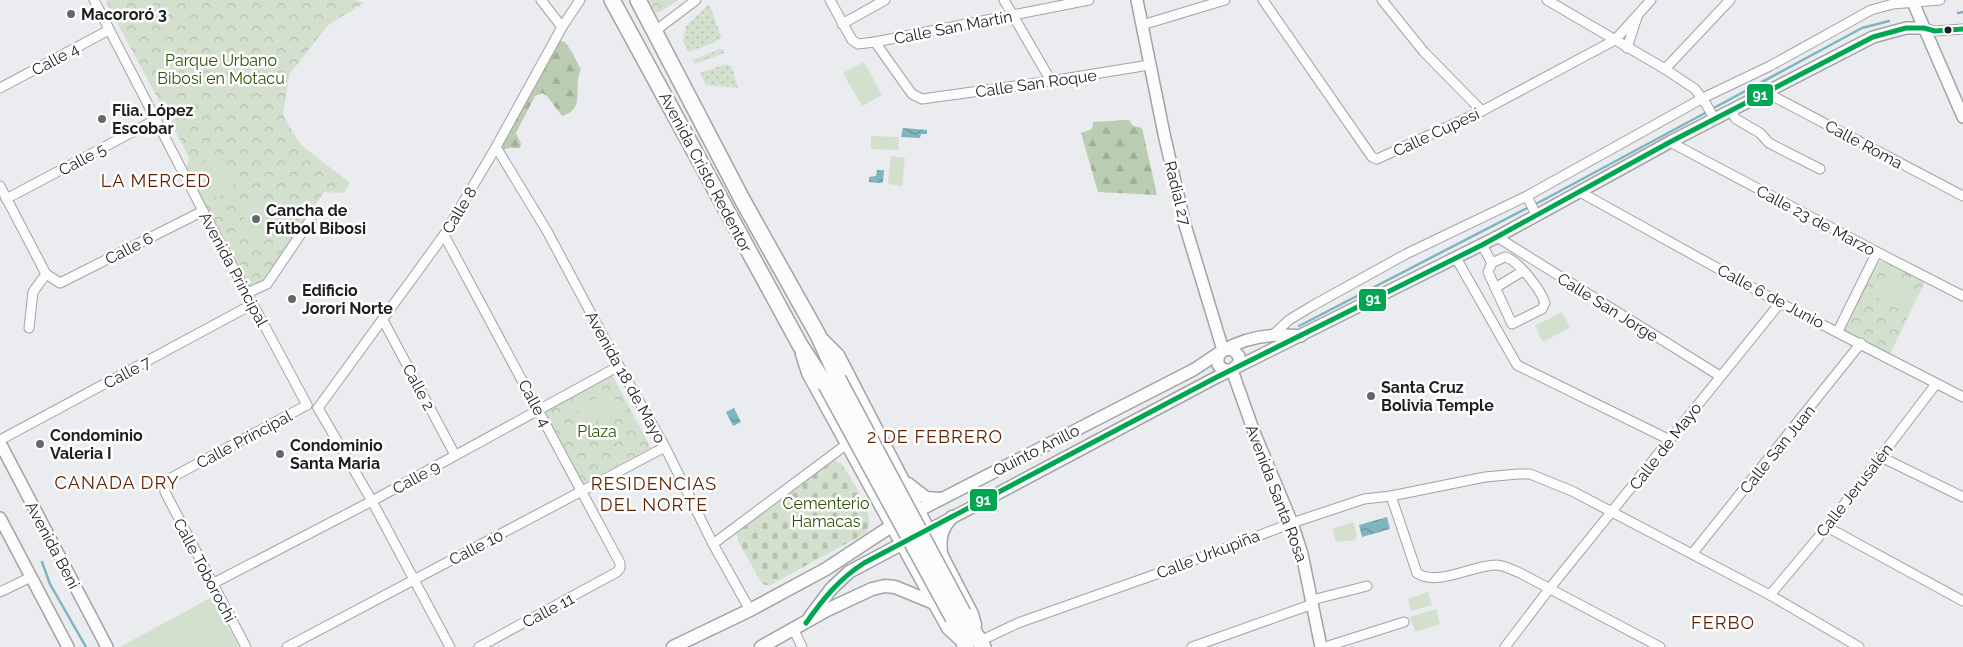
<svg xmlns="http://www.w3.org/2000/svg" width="1963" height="647" font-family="Raleway,sans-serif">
	<defs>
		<pattern id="grass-dots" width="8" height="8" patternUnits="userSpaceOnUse" patternTransform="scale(1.25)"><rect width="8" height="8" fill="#d3e0cd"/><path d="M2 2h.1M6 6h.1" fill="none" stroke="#b5c0b0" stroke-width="1.8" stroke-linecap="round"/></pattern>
		<pattern id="forest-firs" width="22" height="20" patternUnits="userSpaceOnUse" patternTransform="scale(1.25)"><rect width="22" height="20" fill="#baccb1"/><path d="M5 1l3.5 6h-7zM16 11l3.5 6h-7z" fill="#9faf98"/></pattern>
		<pattern id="cemetery-stones" width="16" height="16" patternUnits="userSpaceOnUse" patternTransform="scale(1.25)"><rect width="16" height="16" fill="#d3e0cd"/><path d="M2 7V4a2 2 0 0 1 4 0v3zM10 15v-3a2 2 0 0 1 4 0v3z" fill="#b5c0b0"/></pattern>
		<pattern id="park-crowns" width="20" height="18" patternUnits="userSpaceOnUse" patternTransform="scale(1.25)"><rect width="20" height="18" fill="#d3e0cd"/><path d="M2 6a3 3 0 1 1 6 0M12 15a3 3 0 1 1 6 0" fill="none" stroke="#b5c0b0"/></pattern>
		<pattern id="water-waves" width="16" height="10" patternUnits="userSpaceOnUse" patternTransform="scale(1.25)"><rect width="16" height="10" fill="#7eb5bf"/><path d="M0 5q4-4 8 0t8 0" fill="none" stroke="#67939b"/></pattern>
	</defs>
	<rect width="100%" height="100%" fill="#eaecef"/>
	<!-- grass -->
	<g fill="url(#grass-dots)">
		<polygon points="709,4 721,36 719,40 689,52 683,41 686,26"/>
		<polygon points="720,49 723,49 724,53 695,64 693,60"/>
		<polygon points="726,64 732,67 738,88 706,85 700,73"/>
	</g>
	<!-- forest -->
	<g fill="url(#forest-firs)">
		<path d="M558 40 565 42 572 52 581 70C572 86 587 109 562 116L547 96 542 93 535 96 516 133 521 144 520 148H508L504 150 501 142Z"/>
		<polygon points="1129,120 1133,126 1142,128 1157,195 1098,192 1081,133 1092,129 1093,122"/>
	</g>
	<!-- cemetery -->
	<path fill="url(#cemetery-stones)" d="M831 459 841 463C852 481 878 514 866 533L770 585H765L761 582 738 541 737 532Z"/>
	<!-- park -->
	<g fill="url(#park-crowns)">
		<polygon points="105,0 356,0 364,3 328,25 289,75 283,115 301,145 350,183 344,193 324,192 264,281 256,286 249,286 246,281 186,168 189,157"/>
		<polygon points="649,0 679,0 658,13 655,12"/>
		<polygon points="1883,261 1925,282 1890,354 1842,330 1877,265 1879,262"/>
		<polygon points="612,375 651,448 580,485 544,416 550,407"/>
	</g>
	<!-- garden -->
	<g fill="#d3e0cd">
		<polygon points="864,62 882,95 862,106 843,73"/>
		<polygon points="871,136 899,137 898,150 871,149"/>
		<polygon points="218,155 235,188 216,198 199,165"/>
		<polygon points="891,156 905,158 902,186 888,184"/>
		<polygon points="257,199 273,230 256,239 239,208"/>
		<polygon points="1884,276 1916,294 1905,313 1873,295"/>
		<polygon points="1562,312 1570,328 1543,342 1535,326"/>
		<polygon points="610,390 620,408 586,426 576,408"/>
		<polygon points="1353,522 1357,534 1355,540 1336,542 1332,529"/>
		<polygon points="1428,592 1432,605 1411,611 1408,599"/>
		<polygon points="212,597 239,647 120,647"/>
		<polygon points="1436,609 1440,624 1415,632 1410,617"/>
	</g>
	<!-- water -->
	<g fill="url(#water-waves)">
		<polygon points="903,128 927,130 927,134 921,134 920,138 901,137"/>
		<polygon points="877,170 884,170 883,182 881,183 869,182 869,177 876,176"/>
		<polygon points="734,408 741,422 733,426 726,412"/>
		<polygon points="1387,517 1390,529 1362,537 1359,525"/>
	</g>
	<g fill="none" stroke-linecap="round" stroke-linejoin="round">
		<!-- stream -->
		<g stroke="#7eb5bf" stroke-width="2.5">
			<polyline points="1958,13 1963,12"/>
			<polyline points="1712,109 1862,28 1889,21"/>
			<polyline points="1534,205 1707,112"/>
			<polyline points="1299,326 1529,207"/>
			<polyline points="42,562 50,584 86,647"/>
		</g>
		<!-- minor casing -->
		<g stroke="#a1a3a5" stroke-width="11">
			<g id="minor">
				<polyline points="94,0 203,211 307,405"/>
				<polyline points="541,0 562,27"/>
				<polyline points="830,0 852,40 858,44 875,42 912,94 922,99 1051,81 1149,65"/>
				<polyline points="1004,0 1051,81"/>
				<polyline points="1263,0 1372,157 1377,159 1482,111 1615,40 1651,0"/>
				<polyline points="1382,0 1424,52 1482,111"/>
				<polyline points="1547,0 1665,69 1695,89 1706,104 1714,118"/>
				<polyline points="842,24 885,0"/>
				<polyline points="1142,25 1225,0"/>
				<polyline points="1924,28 1935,31 1963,29"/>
				<polyline points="655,31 696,0"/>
				<polyline points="875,42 1089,0"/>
				<polyline points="1627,48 1637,17"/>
				<polyline points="1665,69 1730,0"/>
				<polyline points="0,88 109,30"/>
				<polyline points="1765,92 1963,196"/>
				<polyline points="1730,110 1736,119 1760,133 1769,143 1820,169"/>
				<polyline points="1670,142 1877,252 1963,296"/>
				<polyline points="496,147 547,231 619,366 665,447 713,544 750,610"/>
				<polyline points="0,186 46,274 60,283 203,211"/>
				<polyline points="1580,192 1780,303 1963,397"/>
				<polyline points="1527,196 1536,215"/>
				<polyline points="6,199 157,119"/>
				<polyline points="444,235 620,563 620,568 617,572 479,647"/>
				<polyline points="1497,237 1720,376"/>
				<polyline points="1482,245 1492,263"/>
				<path d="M1505 257C1518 260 1541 290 1545 303L1542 309 1512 324 1488 272 1492 263Z"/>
				<polyline points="1456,258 1517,365 1670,440"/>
				<polyline points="1495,288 1523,271"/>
				<polyline points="247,293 267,284 311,219"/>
				<polyline points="383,320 455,455"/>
				<polyline points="29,328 33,292 46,274"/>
				<polyline points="1838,331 1877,252"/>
				<polyline points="1274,334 1289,320 1312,306 1406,254 1527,196 1703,98 1770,66 1871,10 1893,4 1940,0"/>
				<polyline points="318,408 444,235 496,147 562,27 580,0"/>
				<polyline points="318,408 372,501 450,647"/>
				<polyline points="0,440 253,304"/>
				<polyline points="1881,457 1963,497"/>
				<path d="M1391 496 1417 573C1437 587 1473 565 1496 565 1504 565 1515 571 1522 574L1660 647"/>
				<polyline points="1827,527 1963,601"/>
				<polyline points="713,544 847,444"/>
				<polyline points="1692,554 1861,343"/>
				<polyline points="212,584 372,501 619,366"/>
				<polyline points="0,592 31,577"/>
				<polyline points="1770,595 1827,527 1936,384"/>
				<polyline points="1312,600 1367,586"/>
				<polyline points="794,630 802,647"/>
				<polyline points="980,641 1018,623 1165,571 1292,523 1364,499 1391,496 1485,477 1518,474 1530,474 1572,491 1770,595 1859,647"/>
				<polyline points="246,647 165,492 164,484 167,480 307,405"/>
				<polyline points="287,647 665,447"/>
				<polyline points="1192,647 1313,604"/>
				<polyline points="1325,647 1404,622"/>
				<polyline points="1505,647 1550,588 1780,303"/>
			</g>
		</g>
		<!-- tertiary casing -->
		<g stroke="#a1a3a5" stroke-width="14">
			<g id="tertiary">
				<polyline points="1137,0 1164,134 1185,225 1223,350 1218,357 1218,365 1224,370 1232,370"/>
				<polyline points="1912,0 1963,117"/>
				<polyline points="1223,350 1232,349 1239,356 1239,363 1232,370"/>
				<polyline points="1232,370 1254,432 1292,523 1302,554 1321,647"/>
				<polyline points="0,443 107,647"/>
				<path d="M918 511 1193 370C1203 364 1212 357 1222 351 1247 336 1274 333 1301 336"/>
				<polyline points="0,518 68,647"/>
				<polyline points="929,530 1217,377 1497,237 1670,142 1873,37 1906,28 1924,28"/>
			</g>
		</g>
		<!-- secondary casing -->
		<g stroke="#a1a3a5" stroke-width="15">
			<g id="secondary">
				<polyline points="822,339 838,355 972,614 975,625"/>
				<polyline points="802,354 808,373 948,628 962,641"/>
				<polyline points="908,484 926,498 940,499"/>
				<path d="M941 552C939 537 942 528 952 517"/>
				<polyline points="810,617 831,589 849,572 909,540"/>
				<polyline points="673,647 750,610 826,569 899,521"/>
				<polyline points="761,647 827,610 872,589 885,586 895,587 934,603"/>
			</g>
		</g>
		<!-- trunk casing -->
		<g stroke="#a1a3a5" stroke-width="18">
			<g id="trunk">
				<polyline points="612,0 800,345 826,385"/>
				<polyline points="638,0 743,201 818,335 838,379"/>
				<polyline points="963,613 983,647"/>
				<polyline points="953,618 966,647"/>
			</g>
		</g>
		<!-- minor -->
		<use href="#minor" stroke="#fcfcfd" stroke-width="9"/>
		<!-- tertiary -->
		<use href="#tertiary" stroke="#fcfcfd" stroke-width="11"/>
		<!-- secondary -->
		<use href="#secondary" stroke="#fcfcfd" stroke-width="12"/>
		<!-- trunk -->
		<use href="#trunk" stroke="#fcfcfd" stroke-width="15"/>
		<!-- trunk-bridge casing -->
		<g stroke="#a1a3a5" stroke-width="18" stroke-linecap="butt">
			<g id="trunk-bridge">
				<polyline points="838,379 963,613"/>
				<polyline points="826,385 953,618"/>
			</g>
		</g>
		<!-- trunk-bridge -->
		<use href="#trunk-bridge" stroke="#fcfcfd" stroke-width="15"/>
		<!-- bus-1 casing -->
		<g stroke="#fff" stroke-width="9">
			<path id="bus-1" d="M806 623C823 599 839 579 864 563L1217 377 1482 245 1670 142 1873 37 1906 28H1924L1935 31 1963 29"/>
		</g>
		<!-- bus-1 -->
		<use href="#bus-1" stroke="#00a651" stroke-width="5"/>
	</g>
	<!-- markers -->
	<g fill="#656769" stroke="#fff" stroke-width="2">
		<circle cx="71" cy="14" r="5"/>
		<circle cx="102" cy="119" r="5"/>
		<circle cx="256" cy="219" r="5"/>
		<circle cx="292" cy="299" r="5"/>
		<circle cx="1371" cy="396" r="5"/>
		<circle cx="40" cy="444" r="5"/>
		<circle cx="280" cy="454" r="5"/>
	</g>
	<circle fill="#1e1f21" stroke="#fff" stroke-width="2" cx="1948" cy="30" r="4.5"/>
	<g text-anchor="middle" stroke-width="5" stroke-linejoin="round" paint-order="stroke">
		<!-- poi labels -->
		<g font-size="16" font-weight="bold" fill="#1e1f21" stroke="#fff" text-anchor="start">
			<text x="81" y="20">Macororó 3</text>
			<text x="112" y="116">Flia. López<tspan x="112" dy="18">Escobar</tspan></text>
			<text x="266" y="216">Cancha de<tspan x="266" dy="18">Fútbol Bibosi</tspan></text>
			<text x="302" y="296">Edificio<tspan x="302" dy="18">Jorori Norte</tspan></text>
			<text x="1381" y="393">Santa Cruz<tspan x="1381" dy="18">Bolivia Temple</tspan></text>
			<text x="50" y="441">Condominio<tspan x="50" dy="18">Valeria I</tspan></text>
			<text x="290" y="451">Condominio<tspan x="290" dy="18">Santa Maria</tspan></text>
		</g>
		<!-- street labels -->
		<g font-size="16" fill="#1e1f21" stroke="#fff">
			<text transform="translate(953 27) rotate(-11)" y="6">Calle San Martín</text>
			<text transform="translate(55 59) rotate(-28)" y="6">Calle 4</text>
			<text transform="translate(1036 83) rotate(-8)" y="6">Calle San Roque</text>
			<text transform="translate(1436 132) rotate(-25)" y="6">Calle Cupesí</text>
			<text transform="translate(1864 144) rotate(28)" y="6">Calle Roma</text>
			<text transform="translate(82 159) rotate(-28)" y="6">Calle 5</text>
			<text transform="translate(706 172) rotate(62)" y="6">Avenida Cristo Redentor</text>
			<text transform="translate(1178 193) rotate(76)" y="6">Radial 27</text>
			<text transform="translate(459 210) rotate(-59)" y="6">Calle 8</text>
			<text transform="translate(1816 220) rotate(28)" y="6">Calle 23 de Marzo</text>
			<text transform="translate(129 248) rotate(-27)" y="6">Calle 6</text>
			<text transform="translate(234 269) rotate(62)" y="6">Avenida Principal</text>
			<text transform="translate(1771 296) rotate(28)" y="6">Calle 6 de Junio</text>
			<text transform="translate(1608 307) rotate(32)" y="6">Calle San Jorge</text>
			<text transform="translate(127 372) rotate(-28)" y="6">Calle 7</text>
			<text transform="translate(626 377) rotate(61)" y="6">Avenida 18 de Mayo</text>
			<text transform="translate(419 387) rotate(62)" y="6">Calle 2</text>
			<text transform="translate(535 403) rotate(62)" y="6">Calle 4</text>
			<text transform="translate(244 439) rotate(-28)" y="6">Calle Principal</text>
			<text transform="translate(1665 446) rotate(-52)" y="6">Calle de Mayo</text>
			<text transform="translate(1777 449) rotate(-51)" y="6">Calle San Juan</text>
			<text transform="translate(1036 450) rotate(-27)" y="6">Quinto Anillo</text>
			<text transform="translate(416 477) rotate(-29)" y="6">Calle 9</text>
			<text transform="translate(1854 490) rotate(-52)" y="6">Calle Jerusalén</text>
			<text transform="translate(1277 493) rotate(69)" y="6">Avenida Santa Rosa</text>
			<text transform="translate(53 545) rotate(62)" y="6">Avenida Beni</text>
			<text transform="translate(476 547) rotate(-27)" y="6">Calle 10</text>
			<text transform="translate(1208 554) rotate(-21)" y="6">Calle Urkupiña</text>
			<text transform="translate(205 570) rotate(62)" y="6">Calle Toborochi</text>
			<text transform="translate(548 610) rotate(-28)" y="6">Calle 11</text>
		</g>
		<!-- park labels -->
		<g font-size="16" fill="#2e5303" stroke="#fff">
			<text x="221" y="66">Parque Urbano<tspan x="221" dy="18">Bibosi en Motacu</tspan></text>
			<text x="597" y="437">Plaza</text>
			<text x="826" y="509">Cementerio<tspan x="826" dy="18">Hamacas</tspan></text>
		</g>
		<!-- neighbourhood labels -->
		<g font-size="18" letter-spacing="1" fill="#622303" stroke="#fff">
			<text x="156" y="187">LA MERCED</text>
			<text x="935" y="443">2 DE FEBRERO</text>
			<text x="117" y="489">CANADA DRY</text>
			<text x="654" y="490">RESIDENCIAS<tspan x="654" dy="21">DEL NORTE</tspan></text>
			<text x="1723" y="629">FERBO</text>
		</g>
	</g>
	<g stroke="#fff" stroke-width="2">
		<rect x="1746" y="83" width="28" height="24" rx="5" fill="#00a651"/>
		<rect x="1358" y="288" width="29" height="24" rx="5" fill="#00a651"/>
		<rect x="969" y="488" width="29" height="24" rx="5" fill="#00a651"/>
	</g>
	<g font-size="14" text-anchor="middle" font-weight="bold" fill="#fff">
		<text x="1760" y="100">91</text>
		<text x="1373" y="304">91</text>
		<text x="983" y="505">91</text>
	</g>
</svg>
